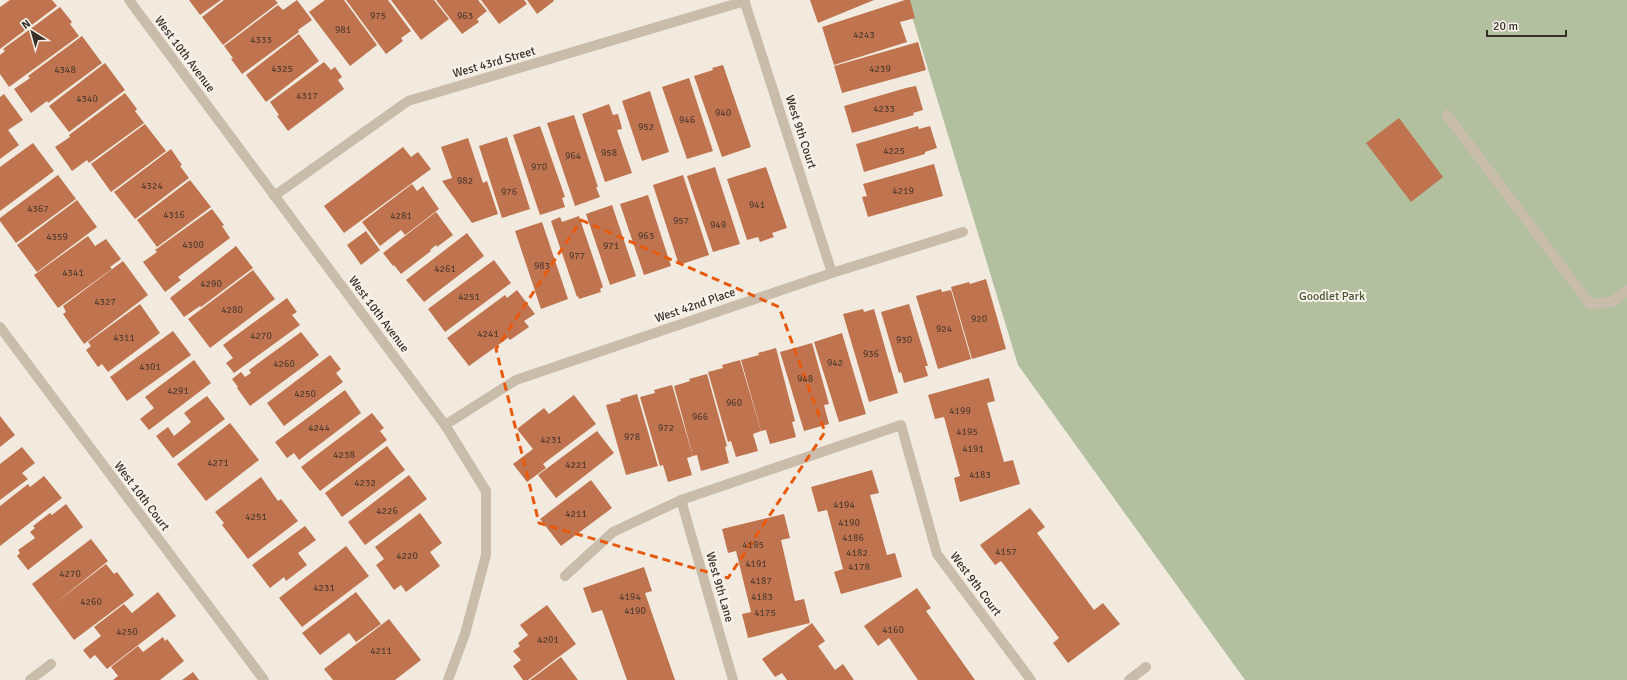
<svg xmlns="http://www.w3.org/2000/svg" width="1627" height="680" font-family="Signika,sans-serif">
	<rect width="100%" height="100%" fill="#f2eadf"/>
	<!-- green -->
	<polygon fill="#b2c0a0" points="907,0 1627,0 1627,680 1245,680 1018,365"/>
	<!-- building -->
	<g fill="#bf744f">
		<polygon points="10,0 52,0 57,6 0,49 0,7"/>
		<polygon points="189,0 221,0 200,15"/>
		<polygon points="224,0 275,0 278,3 223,45 202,17"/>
		<polygon points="297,0 312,20 298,30 299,32 242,74 231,59 233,58 224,46 278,5 283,10"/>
		<polygon points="325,0 344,0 377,45 350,66 309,12"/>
		<polygon points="346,0 388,0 411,31 401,38 403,41 386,54"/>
		<polygon points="391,0 434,0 449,19 421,40"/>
		<polygon points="436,0 478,0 487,11 477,19 479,22 462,34"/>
		<polygon points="481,0 524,0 527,4 499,24"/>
		<polygon points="527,0 553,0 554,1 537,14"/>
		<polygon points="810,0 874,0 818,23"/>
		<polygon points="905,0 910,0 915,18 900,22 907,42 834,65 822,27"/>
		<polygon points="60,7 72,22 70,24 79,36 9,87 0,74 0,55 5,51 3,49"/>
		<polygon points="299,34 319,61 266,102 246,75"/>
		<polygon points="82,36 102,63 48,103 47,101 31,113 14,89 30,78 28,76"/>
		<polygon points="918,42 926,70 842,93 834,66"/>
		<polygon points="324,62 331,70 335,67 342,77 338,80 344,89 288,131 277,116 279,115 270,102"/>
		<polygon points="105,63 125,90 69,132 49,106"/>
		<polygon points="723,65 751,147 722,157 694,76 713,70 712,68"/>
		<polygon points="689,78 713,151 687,159 662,87"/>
		<polygon points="916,86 923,110 913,113 914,115 852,133 844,106 906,88"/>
		<polygon points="650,91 669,152 642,161 622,101"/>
		<polygon points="125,93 137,109 135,111 144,123 89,163 87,160 72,171 55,147 70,137 69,135"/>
		<polygon points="4,94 23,120 8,130 19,145 0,159 0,97"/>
		<polygon points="609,104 613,115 618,114 620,121 622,129 617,130 632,173 605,182 582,114"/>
		<polygon points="574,115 598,187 596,187 600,197 575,206 547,123"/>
		<polygon points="1399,118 1443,177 1411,202 1366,143"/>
		<polygon points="145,124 166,151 111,192 91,164"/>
		<polygon points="540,126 565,197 562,198 565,207 540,215 513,135"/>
		<polygon points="918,126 919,129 930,126 937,148 925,152 925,154 864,172 856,144"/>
		<polygon points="507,137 530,209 502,218 479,146"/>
		<polygon points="468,138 483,183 487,181 498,214 472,223 442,181 452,178 441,147"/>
		<polygon points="33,143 54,171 0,211 0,167"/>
		<polygon points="403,147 411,157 418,152 431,169 344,233 324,206"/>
		<polygon points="171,149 182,165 180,166 189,178 135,219 114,192"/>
		<polygon points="934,164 943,196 868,217 862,197 867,196 863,184"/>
		<polygon points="715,167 740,244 713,252 687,176"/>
		<polygon points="766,167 787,228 772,233 774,237 760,242 758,237 747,240 727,179"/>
		<polygon points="58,175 76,199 16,243 0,221 0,218"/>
		<polygon points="683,175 709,255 679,265 653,185"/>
		<polygon points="190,180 211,207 157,247 137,220"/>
		<polygon points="412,184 417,191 423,186 439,209 405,235 401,230 380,246 362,222"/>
		<polygon points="648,195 671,266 644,275 620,204"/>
		<polygon points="77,200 97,227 37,272 17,245"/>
		<polygon points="612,205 636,276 610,285 586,214"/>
		<polygon points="212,209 224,225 222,226 230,238 178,277 181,280 165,292 143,262 157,252 155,250"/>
		<polygon points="436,212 453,235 437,247 436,245 430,250 431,251 401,274 394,265 393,266 383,253"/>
		<polygon points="579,216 603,287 600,289 601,292 579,299 578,296 577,297 551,221 560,217 562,222"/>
		<polygon points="542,222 568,299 541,309 515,231"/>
		<polygon points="366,231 380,250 361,265 347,245"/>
		<polygon points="467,233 484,256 424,302 406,280"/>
		<polygon points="88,236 95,246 106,239 121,259 110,267 112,269 58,308 34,275"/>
		<polygon points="236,246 253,268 201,307 200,306 184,317 170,298"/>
		<polygon points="494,260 511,283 445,332 428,309"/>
		<polygon points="123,261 148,295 84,344 63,314 66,312 63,306"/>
		<polygon points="253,270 275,299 210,348 188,319"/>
		<polygon points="986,279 1006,349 972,359 951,287 969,282 970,284"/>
		<polygon points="941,289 942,292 951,290 971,359 938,369 916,296"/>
		<polygon points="517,290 535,314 524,321 529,327 510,340 508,338 469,366 447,338 505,295 507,298"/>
		<polygon points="287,298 297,312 292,315 300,325 234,373 226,363 233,358 223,345"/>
		<polygon points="140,304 160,333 108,372 102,364 98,367 86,350 91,346 88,342"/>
		<polygon points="909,304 928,366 925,366 928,376 904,383 901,372 899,373 881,312"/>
		<polygon points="863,309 864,312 874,309 898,393 869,402 843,314"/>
		<polygon points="173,331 191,355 127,401 110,377"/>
		<polygon points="301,332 319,355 250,406 237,388 238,387 232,379 241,372 245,377 251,373 249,370"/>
		<polygon points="842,333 866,414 839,422 814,342"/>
		<polygon points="812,343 829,404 824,405 829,424 804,431 780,352"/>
		<polygon points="776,348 795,421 792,422 796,437 770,444 766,430 761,431 741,360 759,355 758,353"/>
		<polygon points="330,355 341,369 336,373 343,382 284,426 267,403"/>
		<polygon points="194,360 211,383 149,430 140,419 154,408 145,397"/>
		<polygon points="740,360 761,431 753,434 758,451 736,457 731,441 728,442 708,372 723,368 722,365"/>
		<polygon points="707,374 727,446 725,447 729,463 701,471 697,455 693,456 674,386 690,381 689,379"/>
		<polygon points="989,378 995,401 987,403 1004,462 1013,460 1020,484 960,502 954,478 960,476 944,417 935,419 928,395"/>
		<polygon points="672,385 693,456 687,458 692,475 668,482 663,465 660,466 640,397 655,393 654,390"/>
		<polygon points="345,390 361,413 299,460 294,453 287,458 275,442"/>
		<polygon points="637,394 658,466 626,475 606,405 621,401 620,399"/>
		<polygon points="574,395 596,424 543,464 546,468 527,482 513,464 533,449 517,429 544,408 549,414"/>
		<polygon points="207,396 225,419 173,458 156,436 168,427 174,436 191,422 184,413"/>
		<polygon points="372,413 384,428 380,431 387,440 320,491 301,467"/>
		<polygon points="0,416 15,435 0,447"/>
		<polygon points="230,423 259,460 206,501 177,464"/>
		<polygon points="597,431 614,453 556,498 538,475"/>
		<polygon points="387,446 405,470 342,517 325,493"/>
		<polygon points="22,447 35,463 22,473 28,479 0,500 0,464"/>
		<polygon points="872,470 879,493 870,495 887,555 895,553 902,577 841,594 834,572 843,569 827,510 818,512 811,487"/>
		<polygon points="409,475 427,499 365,545 348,522"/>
		<polygon points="44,476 62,498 0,546 0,506 28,484 30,487"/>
		<polygon points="261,477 278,501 281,499 298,521 248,559 222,525 224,523 215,512"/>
		<polygon points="591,480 612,508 561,546 540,519"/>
		<polygon points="66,504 83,527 28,570 17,556 20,553 18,550 35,538 30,532 35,528 33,526 50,513 52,515"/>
		<polygon points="1030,508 1045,527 1037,533 1094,610 1103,603 1120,624 1068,663 1053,643 1059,638 1001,561 995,565 980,545"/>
		<polygon points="420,513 442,543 430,552 440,566 406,592 401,585 394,590 376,565 384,559 375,547"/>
		<polygon points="784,514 790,538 781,540 795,601 804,599 810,623 748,638 742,614 751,612 736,551 728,553 722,529"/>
		<polygon points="305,526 316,540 298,553 307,565 286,581 284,577 270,588 252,565"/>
		<polygon points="91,539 108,561 54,604 106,564 114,574 117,572 134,595 74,640 32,584"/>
		<polygon points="346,546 369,576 302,627 279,598"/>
		<polygon points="644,567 652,591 645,593 675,680 627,680 602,610 592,613 583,588"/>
		<polygon points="917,588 931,608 926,611 975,680 918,680 889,638 878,646 864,626"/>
		<polygon points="158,592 176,616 107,669 95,655 90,659 83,650 101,636 94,627 124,604 132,613"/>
		<polygon points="356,592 381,624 356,642 349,633 320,655 302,633"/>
		<polygon points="547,605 576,644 528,680 523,680 513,666 521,660 513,651 520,646 518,643 528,635 520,625"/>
		<polygon points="389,619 421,660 395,680 333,680 324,669"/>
		<polygon points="812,623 825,641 818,646 835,670 843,664 854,680 787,680 782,673 775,677 762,659"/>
		<polygon points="163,637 165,641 167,639 184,661 160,680 113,680 118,676 111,667 138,646 143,652"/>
		<polygon points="561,657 578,680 530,680"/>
		<polygon points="193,672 199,680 182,680"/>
	</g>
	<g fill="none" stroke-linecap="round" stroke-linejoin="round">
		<!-- service -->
		<polyline stroke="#c9bcab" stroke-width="10" points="1447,115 1590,304 1612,302 1627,290"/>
		<!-- minor -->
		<g stroke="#c9bcab" stroke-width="10">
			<polyline points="129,0 445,425 486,491 486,555 465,634 448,680"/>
			<polyline points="744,0 832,273"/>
			<polyline points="274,196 408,101 745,1"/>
			<polyline points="0,327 264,680"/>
			<polyline points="445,425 516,380 832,273 963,232"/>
			<polyline points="681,500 733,680"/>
			<polyline points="565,576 613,532 681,500 901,425 937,554 1031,680"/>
			<polyline points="30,680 51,664"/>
			<polyline points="1129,680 1146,667"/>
		</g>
	</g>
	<!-- marked area -->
	<path fill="none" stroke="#e8590c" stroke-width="3" stroke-dasharray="8 5" stroke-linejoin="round" d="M581 220 779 307 825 432 728 578 539 523 496 349Z"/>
	<g text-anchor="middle" stroke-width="4" stroke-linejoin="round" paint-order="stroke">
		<!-- number labels -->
		<g font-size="10" fill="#5a4033">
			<text x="378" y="19">975</text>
			<text x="465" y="19">963</text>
			<text x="343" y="33">981</text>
			<text x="864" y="38">4243</text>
			<text x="261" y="43">4333</text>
			<text x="282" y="72">4325</text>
			<text x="880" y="72">4239</text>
			<text x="65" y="73">4348</text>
			<text x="307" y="99">4317</text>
			<text x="87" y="102">4340</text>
			<text x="884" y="112">4233</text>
			<text x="723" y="116">940</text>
			<text x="687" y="123">946</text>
			<text x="646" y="130">952</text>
			<text x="894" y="154">4225</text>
			<text x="609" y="156">958</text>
			<text x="573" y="159">964</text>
			<text x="539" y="170">970</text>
			<text x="465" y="184">982</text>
			<text x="152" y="189">4324</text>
			<text x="903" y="194">4219</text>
			<text x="509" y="195">976</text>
			<text x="757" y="208">941</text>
			<text x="38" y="212">4367</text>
			<text x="174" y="218">4316</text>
			<text x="401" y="219">4281</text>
			<text x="681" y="224">957</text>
			<text x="718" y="228">949</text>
			<text x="646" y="239">963</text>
			<text x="57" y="240">4359</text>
			<text x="193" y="248">4300</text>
			<text x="611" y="249">971</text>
			<text x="577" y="259">977</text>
			<text x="542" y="269">983</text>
			<text x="445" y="272">4261</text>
			<text x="73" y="276">4341</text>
			<text x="211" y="287">4290</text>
			<text x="469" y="300">4251</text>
			<text x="105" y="305">4327</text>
			<text x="232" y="313">4280</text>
			<text x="979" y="322">920</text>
			<text x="944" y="332">924</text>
			<text x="488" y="337">4241</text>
			<text x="261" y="339">4270</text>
			<text x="124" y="341">4311</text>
			<text x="904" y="343">930</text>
			<text x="871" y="357">936</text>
			<text x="835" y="366">942</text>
			<text x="284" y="367">4260</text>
			<text x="150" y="370">4301</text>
			<text x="805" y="382">948</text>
			<text x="178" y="394">4291</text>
			<text x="305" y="397">4250</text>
			<text x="734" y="406">960</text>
			<text x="960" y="414">4199</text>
			<text x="700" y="420">966</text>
			<text x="319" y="431">4244</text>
			<text x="666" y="431">972</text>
			<text x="967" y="435">4195</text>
			<text x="632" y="440">978</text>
			<text x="551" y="443">4231</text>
			<text x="973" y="452">4191</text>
			<text x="344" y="458">4238</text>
			<text x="218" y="466">4271</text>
			<text x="576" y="468">4221</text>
			<text x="980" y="478">4183</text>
			<text x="365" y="486">4232</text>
			<text x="844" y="508">4194</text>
			<text x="387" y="514">4226</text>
			<text x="576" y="517">4211</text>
			<text x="256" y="520">4251</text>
			<text x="849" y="526">4190</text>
			<text x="853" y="541">4186</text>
			<text x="753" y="548">4195</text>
			<text x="1006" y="555">4157</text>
			<text x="857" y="556">4182</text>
			<text x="407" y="559">4220</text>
			<text x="756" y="567">4191</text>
			<text x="859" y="570">4178</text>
			<text x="70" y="577">4270</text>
			<text x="761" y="584">4187</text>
			<text x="324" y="591">4231</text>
			<text x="630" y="600">4194</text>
			<text x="762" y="600">4183</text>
			<text x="91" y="605">4260</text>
			<text x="635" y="614">4190</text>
			<text x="765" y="616">4175</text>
			<text x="893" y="633">4160</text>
			<text x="127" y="635">4250</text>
			<text x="548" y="643">4201</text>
			<text x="381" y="654">4211</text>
		</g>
		<!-- street labels -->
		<g font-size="12" fill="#382f2a" stroke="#f9f4eb">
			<text transform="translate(185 54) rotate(53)" y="4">West 10th Avenue</text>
			<text transform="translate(494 62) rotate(-16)" y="4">West 43rd Street</text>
			<text transform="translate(801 132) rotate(72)" y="4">West 9th Court</text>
			<text transform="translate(695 305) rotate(-19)" y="4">West 42nd Place</text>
			<text transform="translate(379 314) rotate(53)" y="4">West 10th Avenue</text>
			<text transform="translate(142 496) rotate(53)" y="4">West 10th Court</text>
			<text transform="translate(976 584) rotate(53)" y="4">West 9th Court</text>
			<text transform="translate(720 587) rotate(74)" y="4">West 9th Lane</text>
		</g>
		<!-- park labels -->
		<g font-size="12" fill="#44552f" stroke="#f9f4eb">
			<text x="1332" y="300">Goodlet Park</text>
		</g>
	</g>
	<!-- north arrow -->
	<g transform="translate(32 32) rotate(323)" stroke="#f9f4eb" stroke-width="3" paint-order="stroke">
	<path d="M0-3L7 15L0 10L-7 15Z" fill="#382f2a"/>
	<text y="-6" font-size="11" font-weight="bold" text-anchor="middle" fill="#382f2a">N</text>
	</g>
	<!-- scale -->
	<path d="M1487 30v6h79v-6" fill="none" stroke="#382f2a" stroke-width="2"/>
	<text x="1493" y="30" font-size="12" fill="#382f2a" stroke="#f9f4eb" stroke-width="3" paint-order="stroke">20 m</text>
</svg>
